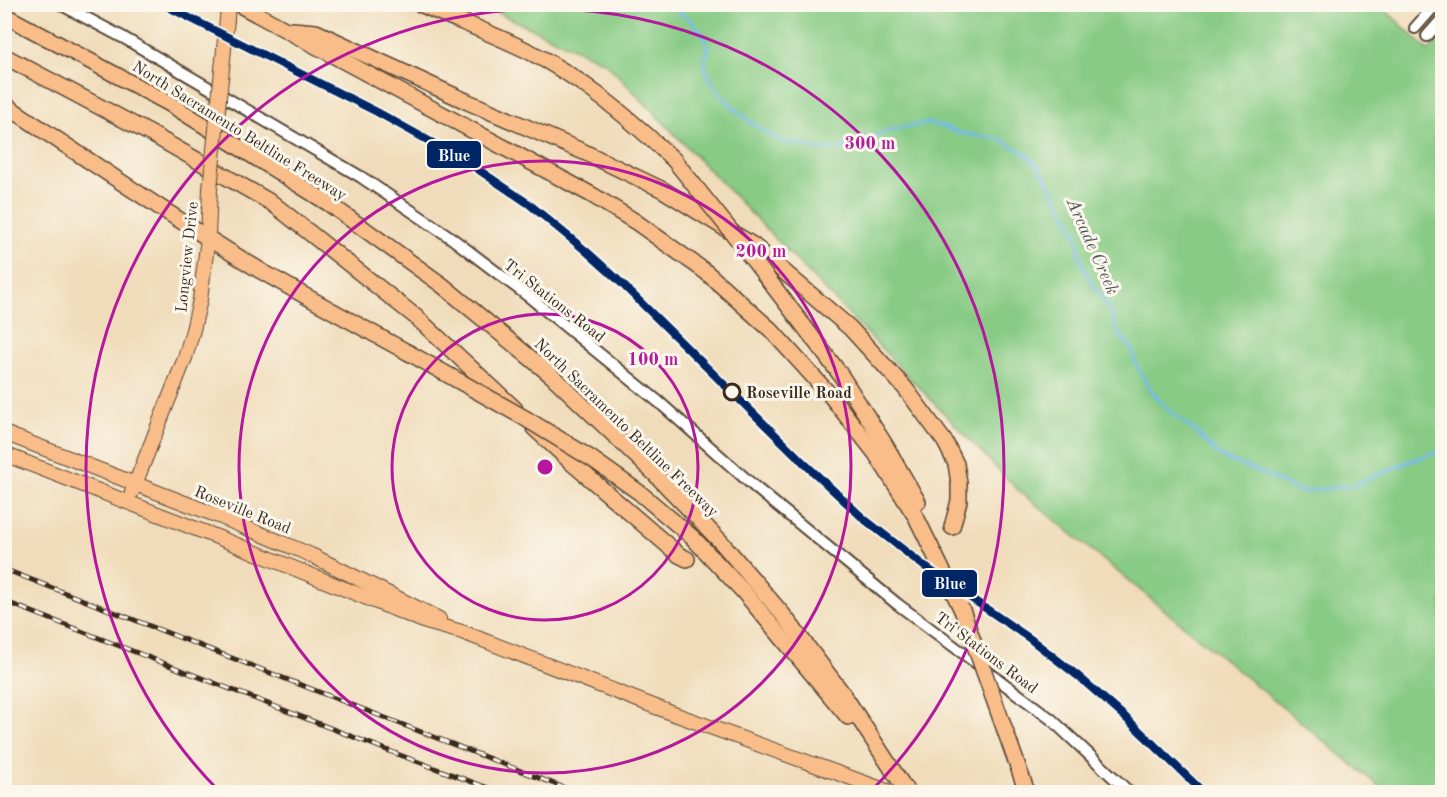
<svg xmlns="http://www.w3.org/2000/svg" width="1447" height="797" font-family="'Old Standard TT',serif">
	<rect width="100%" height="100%" fill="#fbf7ec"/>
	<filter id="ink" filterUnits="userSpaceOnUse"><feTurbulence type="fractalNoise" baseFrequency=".0167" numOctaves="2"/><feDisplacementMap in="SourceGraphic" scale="12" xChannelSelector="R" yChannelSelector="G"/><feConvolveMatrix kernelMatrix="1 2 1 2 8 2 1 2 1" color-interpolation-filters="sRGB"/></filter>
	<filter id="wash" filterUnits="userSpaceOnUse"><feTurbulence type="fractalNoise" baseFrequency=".008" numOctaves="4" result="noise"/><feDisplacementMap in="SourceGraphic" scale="24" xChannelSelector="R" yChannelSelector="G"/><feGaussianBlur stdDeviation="1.35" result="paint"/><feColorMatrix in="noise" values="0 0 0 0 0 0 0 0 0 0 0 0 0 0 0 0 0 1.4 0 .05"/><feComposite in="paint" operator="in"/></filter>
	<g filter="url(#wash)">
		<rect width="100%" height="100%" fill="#f0dcba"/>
		<!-- green -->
		<polygon fill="#87cb84" stroke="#617a51" stroke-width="1.5" points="1379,4 1429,51 1442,33 1442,792 1386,792 1017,489 606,63 481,5"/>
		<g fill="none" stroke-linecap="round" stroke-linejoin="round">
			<!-- stream -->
			<path stroke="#75b8eb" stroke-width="3" d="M665 4C689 17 698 22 709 48L705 58 706 72 720 94 733 107 753 124 776 139 822 150 841 148 891 130 928 123 945 127 959 133 1000 139 1026 154 1037 165 1046 178 1076 232 1079 246V255L1087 275 1111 313 1118 333 1132 349 1136 365 1153 393 1166 408 1195 431 1221 457 1259 472 1301 492 1354 485 1403 464 1433 453 1442 454"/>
		</g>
	</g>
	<g filter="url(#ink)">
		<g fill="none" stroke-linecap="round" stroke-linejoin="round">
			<!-- minor casing -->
			<g stroke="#564535" stroke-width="14">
				<g id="minor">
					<polyline points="60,4 124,38 361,177 450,237 532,299 660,403 756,488 896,603 1051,719 1129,792"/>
					<polyline points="1415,28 1436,4"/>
					<polyline points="1427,36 1442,19"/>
				</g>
			</g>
			<!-- major casing -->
			<g stroke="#564535" stroke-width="16">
				<g id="major">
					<polyline points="227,19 228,4"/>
					<polyline points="4,433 221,517 311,555 439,619"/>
					<polyline points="4,454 222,539 426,622 462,632 674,714 890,792"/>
					<polyline points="132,492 185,358 193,330 200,300 208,238 210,189"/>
				</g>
			</g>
			<!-- highway casing -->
			<g stroke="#564535" stroke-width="18">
				<g id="highway">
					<polyline points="238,4 592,195 636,222 706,272 771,330 830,395 876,454 916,517 962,610"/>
					<path d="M420 4C456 20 494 34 530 52 584 79 630 119 674 160"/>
					<polyline points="4,15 170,104 328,203 442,285 551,375 653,472 721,542 784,616 843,694 907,792"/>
					<polyline points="292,30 316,32 468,102 584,152 663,190 754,246 850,328 905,388 945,442 956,464 959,483 959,501 952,527"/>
					<polyline points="4,56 153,135 272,203 416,317 515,409"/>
					<path d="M4 104C89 161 174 218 261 271 310 299 360 326 409 353"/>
					<polyline points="803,325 840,374 884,443 918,502"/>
					<polyline points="534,428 573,464 679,555 687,559"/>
					<polyline points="592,459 640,493 693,538 743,591 848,717"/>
				</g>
			</g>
			<!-- minor -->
			<use href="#minor" stroke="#fff" stroke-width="10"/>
			<!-- major -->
			<use href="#major" stroke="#f8bd89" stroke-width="14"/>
			<!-- highway -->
			<use href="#highway" stroke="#f8bd89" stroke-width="15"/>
			<!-- rail casing -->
			<g stroke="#3b2a1e" stroke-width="5">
				<g id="rail">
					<polyline points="4,569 575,792"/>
					<polyline points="4,601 397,754 499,792"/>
				</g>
			</g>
			<!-- rail -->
			<use href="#rail" stroke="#fbf7ec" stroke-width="3" stroke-dasharray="9" stroke-linecap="butt"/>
			<!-- major-bridge casing -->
			<g stroke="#564535" stroke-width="16" stroke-linecap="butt">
				<polyline id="major-bridge" points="210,189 227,19"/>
			</g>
			<!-- highway-bridge casing -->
			<g stroke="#564535" stroke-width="18" stroke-linecap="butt">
				<g id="highway-bridge">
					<polyline points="674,160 734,235 803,325"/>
					<polyline points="409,353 523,417 592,459"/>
					<polyline points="962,610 1027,792"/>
				</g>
			</g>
			<!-- major-bridge -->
			<use href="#major-bridge" stroke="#f8bd89" stroke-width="14"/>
			<!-- highway-bridge -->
			<use href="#highway-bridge" stroke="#f8bd89" stroke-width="15"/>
			<!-- rail-1 casing -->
			<g stroke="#fbf7ec" stroke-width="12">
				<polyline id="rail-1" points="162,4 377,112 467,162 529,204 586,251 616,278 806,465 864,519 924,566 1029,638 1078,676 1125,717 1203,792"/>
			</g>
			<!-- rail-1 -->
			<use href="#rail-1" stroke="#002666" stroke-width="8"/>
		</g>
	</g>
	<!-- distance rings -->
	<g fill="none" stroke="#b5179e" stroke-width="3">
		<circle cx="545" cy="467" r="153"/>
		<circle cx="545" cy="467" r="306"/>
		<path d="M220 792A459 459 0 1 1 870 792"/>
	</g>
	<!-- markers -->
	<circle fill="#fbf7ec" stroke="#3b2a1e" stroke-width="3" cx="732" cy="392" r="8"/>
	<g text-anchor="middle" stroke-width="6" stroke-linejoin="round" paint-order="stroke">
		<!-- street labels -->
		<g font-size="16" fill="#3b2a1e" stroke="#fbf7ec">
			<text transform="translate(240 130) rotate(32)" y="6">North Sacramento Beltline Freeway</text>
			<text transform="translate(186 257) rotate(-84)" y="6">Longview Drive</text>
			<text transform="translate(555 300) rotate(38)" y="6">Tri Stations Road</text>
			<text transform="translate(627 427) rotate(44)" y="6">North Sacramento Beltline Freeway</text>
			<text transform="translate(243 509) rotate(22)" y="6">Roseville Road</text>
			<text transform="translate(987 652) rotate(37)" y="6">Tri Stations Road</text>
		</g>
		<!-- stop labels -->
		<g font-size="16" font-weight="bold" fill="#3b2a1e" stroke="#fbf7ec" text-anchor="start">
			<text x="746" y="398">Roseville Road</text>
		</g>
		<!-- water labels -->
		<g font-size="18" font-style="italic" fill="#4c555c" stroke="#fbf7ec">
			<text transform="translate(1093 246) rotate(66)" y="6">Arcade Creek</text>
		</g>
	</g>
	<circle cx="545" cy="467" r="9" fill="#b5179e" stroke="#fbf7ec" stroke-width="3"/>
	<g font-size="18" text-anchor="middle" font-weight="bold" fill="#b5179e" stroke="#fbf7ec" stroke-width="6" stroke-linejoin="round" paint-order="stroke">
		<text x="870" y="149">300 m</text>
		<text x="761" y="257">200 m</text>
		<text x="653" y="365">100 m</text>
	</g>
	<g stroke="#fbf7ec" stroke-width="2">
		<rect x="426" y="140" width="56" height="29" rx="6" fill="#002666"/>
		<rect x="921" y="569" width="57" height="29" rx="6" fill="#002666"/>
	</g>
	<g font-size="16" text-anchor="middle" font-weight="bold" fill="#fff">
		<text x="454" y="161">Blue</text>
		<text x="950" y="589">Blue</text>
	</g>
	<!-- margin -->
	<rect width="1447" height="797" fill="none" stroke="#fbf7ec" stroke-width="24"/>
</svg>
